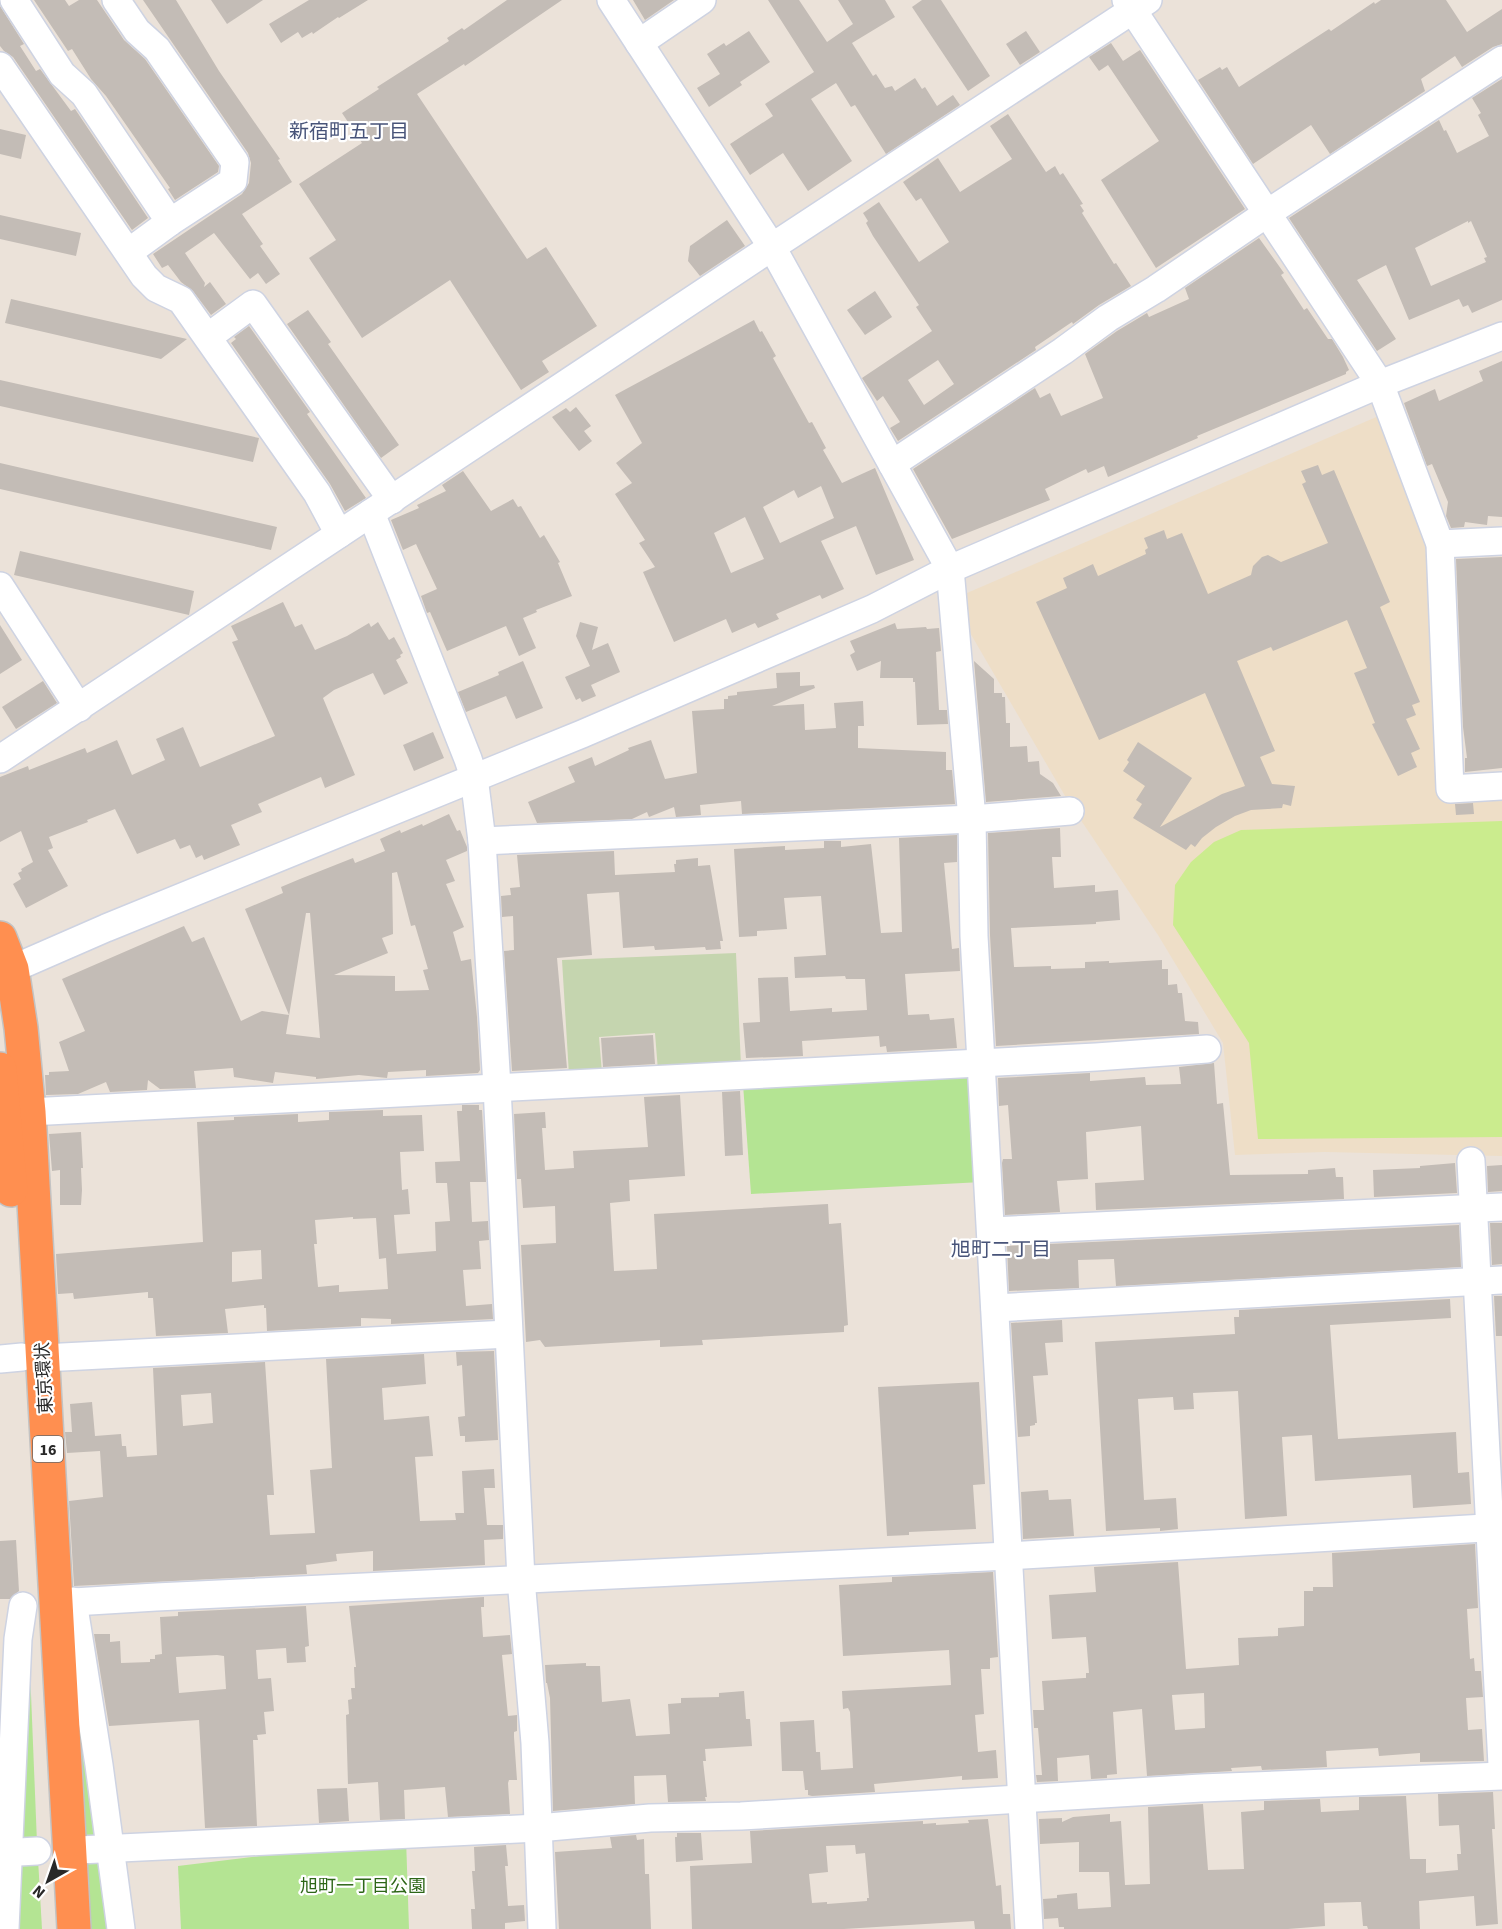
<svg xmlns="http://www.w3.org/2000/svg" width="1502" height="1929" font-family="'Source Sans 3','Noto Sans JP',sans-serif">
	<rect width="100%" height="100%" fill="#ebe2d9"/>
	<!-- education -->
	<polygon fill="#eedec7" points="1381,415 1428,546 1437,686 1440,799 1502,795 1502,1156 1325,1152 1235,1155 1223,1043 1158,935 1068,801 969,631 967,593"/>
	<!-- green -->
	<g fill="#b4e493">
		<polygon points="964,1071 973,1081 982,1182 751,1194 743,1084"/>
		<polygon points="68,1617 105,1842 79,1843"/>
		<polygon points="29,1644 37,1843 15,1846"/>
		<polygon points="406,1838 409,1929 181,1929 178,1866"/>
		<polygon points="102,1854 116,1929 85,1929 81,1855"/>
		<polygon points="38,1859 42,1929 11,1929 15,1860"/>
	</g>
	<!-- cemetery -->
	<polygon fill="#c5d5af" points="736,953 741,1066 658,1071 655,1033 599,1037 602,1073 569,1075 562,960"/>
	<!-- pitch -->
	<polygon fill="#cbec8e" points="1502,821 1502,1137 1258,1139 1249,1043 1173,925 1175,885 1191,862 1214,842 1241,830"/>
	<!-- building -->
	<g fill="#c3bcb6" fill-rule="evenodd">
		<polygon points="34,0 65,0 69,6 79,0 97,0 124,40 145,59 219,166 218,172 175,200 168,189 170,188 106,96 91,79 72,49 68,51"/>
		<polygon points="143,0 176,0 219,71 280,159 278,160 292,182 242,214 263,244 260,246 280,274 266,284 258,273 250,279 214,233 185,253 205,283 204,287 210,282 226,304 211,315 193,291 181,282 168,265 162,268 153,254 242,194 249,183 251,163 248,153"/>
		<polygon points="211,0 263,0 227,24"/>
		<polygon points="309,0 368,0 339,18 338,17 313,34 312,32 302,38 298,32 281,43 269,24"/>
		<polygon points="507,0 562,0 465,66 464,64 417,94 527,259 546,247 597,326 542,361 549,372 521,390 450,280 362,338 309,258 336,240 299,184 362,143 342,113 379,89 377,87 449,41 447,38 462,28 464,30"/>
		<polygon points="633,0 674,0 645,20"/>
		<polygon points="768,0 799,0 827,42 853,24 838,0 885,0 895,17 852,43 873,76 876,74 885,88 892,86 895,91 915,78 922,89 925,87 937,106 953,95 960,105 886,154 855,105 851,107 836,83 811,99 852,161 808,191 783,153 750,175 730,144 773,116 765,104 814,72"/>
		<polygon points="922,0 941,0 990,76 968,91 912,7"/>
		<polygon points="1381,0 1446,0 1467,32 1502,9 1502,44 1493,47 1462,67 1455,56 1421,79 1425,91 1330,154 1311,125 1253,164 1198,80 1220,67 1222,70 1227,67 1239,87 1329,29 1331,31 1374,2 1375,4"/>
		<polygon points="0,6 24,44 20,46 36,71 40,69 71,111 75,109 148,218 132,230 13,57 4,51 0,46"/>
		<polygon points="749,31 770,62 740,82 742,85 709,107 697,88 720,74 707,54 724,43 726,46"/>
		<polygon points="1026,31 1040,52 1020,65 1006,44"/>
		<polygon points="1111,43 1123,61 1140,50 1245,209 1156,268 1101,180 1159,141 1108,65 1099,71 1089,57"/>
		<path d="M1502 79V300L1472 313 1468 305 1463 307 1459 299 1409 320 1386 265 1357 280 1396 339 1377 351 1289 218 1439 120 1444 131 1446 130 1457 153 1489 136 1478 115 1481 113 1472 98ZM1468 221V223L1471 221 1487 257 1484 258 1486 262 1431 286 1415 248Z"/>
		<path d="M1008 114 1046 172 1055 166 1060 175 1063 173 1083 204 1080 205 1084 211 1082 213 1114 264 1116 263 1131 286 1099 305 1073 324 1072 322 1035 347 1036 350 898 441 890 428 900 422 883 396 877 401 862 378 932 331 916 307 919 305 873 236 866 223 868 221 863 213 879 202 919 262 949 242 921 198 916 201 903 182 938 158 960 192 1012 159 990 126ZM938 360 954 384 924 405 908 380Z"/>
		<polygon points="0,129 26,135 21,159 0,154"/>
		<polygon points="0,215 81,233 76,256 0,239"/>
		<polygon points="727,220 745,246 700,276 688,261 690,246"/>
		<polygon points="1259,238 1284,273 1281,275 1304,310 1307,308 1328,339 1332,339 1343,357 1349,370 1346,372 1346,374 1197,436 1198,438 1108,477 1104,466 1088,473 1086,469 1045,489 1050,500 952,539 913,469 1035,388 1040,398 1050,393 1061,416 1103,398 1085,354 1117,331 1147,313 1149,317 1189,299 1185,288"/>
		<polygon points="875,291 892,317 865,335 847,310"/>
		<polygon points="11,299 187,339 161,359 5,323"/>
		<polygon points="308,310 331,342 328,344 399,445 381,458 287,324"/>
		<path d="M754 320 760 332 762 331 776 356 773 358 809 423 812 422 826 448 823 450 842 483 875 468 914 560 876 575 856 526 821 541 844 589 822 599 820 595 776 614 779 619 758 628 755 623 732 633 726 619 674 642 643 572 655 567 639 543 645 540 615 494 632 483 616 463 642 443 615 395ZM821 486 834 518 780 543 763 507 794 490 798 498ZM745 517 764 559 731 573 714 533Z"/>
		<polygon points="249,326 310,412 307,414 366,498 345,511 330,484 231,343 236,339 234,337"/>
		<polygon points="1502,361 1502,517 1488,516 1487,525 1465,522 1464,527 1451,528 1446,516 1448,502 1432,464 1427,466 1404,403 1435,389 1439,401 1483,381 1479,371"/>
		<polygon points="0,380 259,438 253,462 0,406"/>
		<polygon points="576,407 591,426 584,431 592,441 579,451 552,417 566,408 570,412"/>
		<polygon points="0,463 277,527 271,550 0,489"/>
		<polygon points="1318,465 1322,475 1334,470 1390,602 1380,607 1420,702 1412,705 1416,715 1406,719 1420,749 1411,753 1417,767 1398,776 1372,724 1375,723 1354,673 1367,668 1347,620 1273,651 1271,647 1237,661 1275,751 1260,757 1272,784 1295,786 1291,806 1283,804 1282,808 1251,810 1235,816 1216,827 1202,838 1195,847 1191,844 1186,850 1133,818 1142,804 1136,800 1145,786 1123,771 1129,762 1127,760 1138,742 1192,778 1160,827 1222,794 1245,786 1205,693 1099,740 1036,602 1067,588 1063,578 1093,564 1098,576 1146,554 1145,550 1148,548 1144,538 1164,530 1167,539 1182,533 1208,594 1251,575 1253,566 1262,557 1268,555 1281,562 1328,543 1302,484 1306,482 1301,471"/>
		<polygon points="463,471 491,511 513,499 518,507 521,506 540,538 544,535 560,562 558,563 572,596 536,610 537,612 523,618 536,648 519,656 506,626 447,651 430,612 427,613 421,596 437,589 416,544 403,550 391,520 419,508 417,505 446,491 442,485"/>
		<polygon points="20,551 194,591 189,615 14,575"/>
		<polygon points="1502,557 1502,768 1465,772 1465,758 1467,758 1463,727 1456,559"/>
		<polygon points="283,602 295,627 302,624 315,650 347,636 369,623 371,627 378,622 389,640 394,637 403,653 400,655 401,657 396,660 408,683 384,695 373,673 334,690 323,698 355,775 325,788 321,777 258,804 262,812 231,825 240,845 204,860 202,855 196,858 190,845 180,849 175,839 137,854 115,809 87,820 88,822 49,837 53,848 48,850 68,886 26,908 13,884 21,879 18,873 22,871 21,869 33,862 21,831 0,842 0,777 28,766 29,770 85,748 87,753 117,740 132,775 165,760 156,739 183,727 200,767 275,736 232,642 238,640 231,626"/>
		<polygon points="580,622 598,627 592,650 608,643 620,672 591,685 596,696 582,702 580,698 576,700 565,677 590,666 576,636"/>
		<polygon points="895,623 897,629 926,627 927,629 939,628 941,651 936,652 939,710 947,710 948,724 917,725 915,682 913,682 913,678 880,678 881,661 857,671 850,655 855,652 850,641"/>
		<polygon points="0,625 22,660 0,674"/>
		<polygon points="523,661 543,708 516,719 506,696 466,712 458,692 499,675 498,672"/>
		<polygon points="974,661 994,679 994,693 1002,693 1002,697 1005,697 1006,723 1010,723 1010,747 1027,746 1028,762 1039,761 1040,774 1053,783 1061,796 986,802"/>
		<polygon points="800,672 800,686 814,685 815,688 772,706 804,704 805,730 836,728 834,703 863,701 864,726 858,726 858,748 946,752 946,770 952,770 955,804 742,814 741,801 700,805 701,815 676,817 674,807 649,817 647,812 632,819 537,823 528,802 575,782 568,767 592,757 595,766 629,750 628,748 651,740 665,779 697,773 692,711 724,709 724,699 728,699 728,696 737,695 737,692 777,688 776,673"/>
		<polygon points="43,681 57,703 16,729 2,707"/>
		<polygon points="433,732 444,758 414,771 403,745"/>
		<polygon points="1473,803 1474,814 1456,815 1455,804"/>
		<path d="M449 814 457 831 460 830 467 847V851L446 860 455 881 446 884 464 927 453 932 461 961 471 959 477 1017 480 1070 478 1073 426 1076V1070L388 1072 387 1078 359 1075 316 1079V1077L275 1072 273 1083 234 1077 233 1068 194 1071 196 1088 160 1089 148 1080 147 1090 110 1092 106 1082 78 1094 46 1095 45 1075H49V1072L69 1071 59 1042 85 1031 62 979 184 926 192 942 204 937 241 1021 262 1011 289 1015 245 909 283 893 281 887 300 879 353 858 355 863 385 851 380 839 400 830 401 833 422 824 423 826ZM397 872 411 926 415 925 428 969 423 970 429 990 395 991V976L334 975 388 953 382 938 393 934 392 873ZM306 913H310L320 1038 286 1034Z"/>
		<polygon points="1060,828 1061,857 1052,857 1054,888 1095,885 1095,892 1118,890 1120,920 1096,922 1096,924 1011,928 1014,967 1051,966 1051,969 1085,968 1085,962 1109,961 1109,963 1162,960 1162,969 1168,969 1168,985 1177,984 1178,993 1182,993 1185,1021 1198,1022 1199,1034 996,1046 990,935 988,833"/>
		<polygon points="957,835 957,862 944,863 952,949 959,948 960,971 905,974 908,1015 929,1014 930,1020 954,1018 957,1048 887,1052 886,1046 880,1047 879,1036 802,1041 803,1056 746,1058 743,1023 760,1022 758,978 788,977 790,1011 832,1008 832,1012 867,1010 865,979 846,979 845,976 795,978 794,957 826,955 821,896 784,898 787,929 757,931 757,936 739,937 734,849 785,846 785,850 824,848 824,841 841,841 841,847 871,844 881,933 902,932 899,838"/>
		<polygon points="614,851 615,875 675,872 674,864 676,864 676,860 698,858 698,866 710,865 723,941 720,941 721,949 706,950 705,947 655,950 654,946 623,948 619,892 587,894 592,955 557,958 567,1068 512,1071 504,951 514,950 513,916 502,917 501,896 511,895 510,888 520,887 517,855"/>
		<polygon points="653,1035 655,1064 603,1067 601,1038"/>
		<polygon points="1214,1063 1217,1104 1223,1103 1230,1175 1308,1174 1308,1170 1335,1168 1336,1177 1343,1177 1344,1199 1096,1210 1095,1183 1144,1180 1141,1126 1086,1132 1088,1179 1057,1181 1060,1212 1005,1215 1002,1163 1003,1159 1012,1159 1008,1105 999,1106 998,1078 1090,1073 1090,1081 1145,1077 1146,1085 1181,1084 1179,1067"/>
		<polygon points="740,1091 743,1155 725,1156 722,1092"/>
		<polygon points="680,1095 685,1176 629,1180 630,1201 610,1203 614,1271 657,1269 654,1214 828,1204 829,1224 841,1223 848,1325 844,1326 844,1332 702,1340 703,1345 660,1347 660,1340 545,1347 540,1340 526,1342 521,1245 556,1243 555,1206 523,1208 521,1179 517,1179 514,1114 545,1112 546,1128 542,1128 545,1170 574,1168 573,1151 648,1147 644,1097"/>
		<path d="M462 1105H479V1110H482L486 1182H470L472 1222 488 1221 489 1240 479 1241 481 1269 463 1270 466 1306 492 1304 493 1319 391 1324V1319L361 1318V1326L267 1331 266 1308H264V1305L225 1309 228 1333 156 1336 153 1298H148V1292L74 1299 73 1293 58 1294 56 1254 203 1242 197 1122 234 1120V1117L298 1114V1122L329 1120V1112L383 1110V1116L422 1115 424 1151 400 1152 402 1190 408 1189 410 1214 394 1215 397 1254 436 1251 435 1222 450 1221 447 1183H436L435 1162 460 1161 457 1111H462ZM353 1217V1219L376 1218 379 1259 386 1258 388 1289 339 1292V1285L318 1287 314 1244H317L315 1220ZM261 1250 262 1279 232 1282V1252Z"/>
		<polygon points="81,1132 83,1168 81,1168 82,1190 81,1205 60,1205 60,1170 52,1171 49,1134"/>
		<polygon points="1455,1163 1457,1193 1374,1197 1373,1170 1420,1168 1420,1166"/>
		<polygon points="1502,1165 1502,1191 1488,1192 1487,1166"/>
		<polygon points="1490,1223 1502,1223 1502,1264 1492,1265"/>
		<polygon points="1459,1225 1461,1267 1116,1286 1114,1259 1078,1260 1079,1288 1009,1291 1007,1246"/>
		<polygon points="1494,1296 1502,1296 1502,1336 1496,1336"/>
		<polygon points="1450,1299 1451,1318 1330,1325 1338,1439 1456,1432 1458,1473 1469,1472 1471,1504 1413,1508 1411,1475 1315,1481 1312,1435 1282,1437 1287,1516 1245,1519 1238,1391 1193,1393 1194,1409 1174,1410 1173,1397 1138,1399 1144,1500 1176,1498 1178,1529 1160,1531 1160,1528 1106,1531 1095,1342 1235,1334 1234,1317 1239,1317 1239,1310"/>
		<polygon points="1062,1320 1063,1342 1045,1343 1048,1375 1033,1376 1037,1423 1035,1423 1035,1425 1030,1426 1030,1436 1018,1437 1011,1323"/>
		<polygon points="494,1351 498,1440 465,1442 465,1436 460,1436 458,1417 465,1416 462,1365 457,1366 456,1352"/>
		<path d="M424 1354 426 1384 382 1388 384 1420 429 1416 433 1456 415 1457 420 1521 456 1520 455 1513H464L462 1471 494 1469 495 1488H484L487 1525H503V1539L484 1540 485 1565 373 1571V1551L336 1554 337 1561 306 1565 307 1574 74 1586 69 1501 103 1497 100 1451 67 1453 65 1432H72L70 1404 92 1402 95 1436 121 1434 122 1446H126L127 1457 157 1455 153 1368 265 1362 274 1495H267L270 1535 315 1533 310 1470 332 1468 326 1359ZM211 1393 213 1423 183 1426 181 1395Z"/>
		<polygon points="979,1382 985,1484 973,1485 976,1529 909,1532 909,1535 887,1536 878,1387"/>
		<polygon points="1048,1490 1049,1500 1071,1499 1074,1536 1023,1539 1021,1492"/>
		<polygon points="16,1540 19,1591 10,1599 0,1599 0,1541"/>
		<path d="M1475 1544 1478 1608 1467 1609 1470 1659 1474 1658 1475 1671H1481L1483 1697 1466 1698 1468 1730 1482 1729 1484 1761 1420 1762V1753L1379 1756 1378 1748 1326 1751 1327 1767 1262 1770 1261 1766 1231 1768 1232 1771 1147 1776 1142 1709 1113 1712 1117 1774 1107 1775V1778L1091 1779 1089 1755 1057 1758 1058 1781 1037 1782 1036 1775H1042L1038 1728H1034L1033 1710H1044L1042 1681 1084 1678H1086V1673H1089L1086 1637 1052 1639 1049 1595 1096 1592 1094 1567 1178 1562 1186 1669 1239 1665 1238 1638 1278 1636V1628L1304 1626V1591H1313V1587H1333L1332 1553ZM1204 1693 1205 1728 1175 1730 1172 1695Z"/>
		<polygon points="993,1572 998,1657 990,1658 990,1669 981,1669 984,1714 975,1715 978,1752 996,1750 998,1778 962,1780 962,1776 874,1784 875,1792 812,1796 808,1795 808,1790 805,1790 803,1771 782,1771 780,1722 814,1720 816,1752 820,1752 821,1770 853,1768 850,1712 848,1708 843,1709 842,1691 951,1685 949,1650 843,1656 839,1585 892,1582 892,1577"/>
		<polygon points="484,1597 484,1607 481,1607 483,1637 510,1635 512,1654 502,1655 508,1716 517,1715 517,1731 514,1732 514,1737 517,1780 509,1780 508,1783 510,1814 448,1817 445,1787 404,1790 405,1819 380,1820 378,1782 348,1784 346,1715 349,1714 348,1700 352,1699 351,1688 355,1688 354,1667 356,1667 349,1606"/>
		<path d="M306 1606 309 1646 305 1647 306 1662 287 1663 286 1648 256 1650 258 1679 271 1678 274 1711 264 1712 266 1734 257 1735 258 1740H253L257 1826 205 1828 199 1720 109 1726 94 1634H110V1642L120 1641 121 1663 150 1662V1659H155V1655L162 1654 160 1617 178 1616V1612ZM217 1655 224 1656 226 1689 179 1693 176 1657Z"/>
		<polygon points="586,1663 586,1666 600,1666 602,1702 630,1699 636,1736 670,1734 668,1704 681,1703 681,1698 719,1697 719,1693 744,1691 746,1719 750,1719 752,1746 705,1749 706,1761 703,1761 707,1797 705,1797 706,1801 668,1802 666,1775 634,1776 635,1804 553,1811 550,1698 547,1683 546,1683 545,1665"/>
		<polygon points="347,1788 349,1821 319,1823 317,1789"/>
		<polygon points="1493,1792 1495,1829 1492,1829 1498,1924 1476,1926 1474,1896 1419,1901 1420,1929 1368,1929 1367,1926 1363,1926 1361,1902 1357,1902 1324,1903 1325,1926 1288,1929 1064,1929 1064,1927 1059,1927 1058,1918 1044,1919 1043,1899 1057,1898 1057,1895 1077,1893 1078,1909 1111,1907 1109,1872 1079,1872 1079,1842 1040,1844 1039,1819 1062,1818 1062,1822 1073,1817 1110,1814 1110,1822 1121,1821 1125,1885 1150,1884 1148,1807 1203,1804 1208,1870 1244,1869 1241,1812 1264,1810 1264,1801 1320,1799 1321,1812 1359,1810 1359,1797 1406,1796 1410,1859 1426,1859 1426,1873 1458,1870 1457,1854 1461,1854 1459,1825 1439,1826 1438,1794"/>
		<path d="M988 1819 996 1886 1001 1885 1003 1914H1010L1011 1929H975L974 1921 844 1929H692L690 1866 752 1863 750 1831 923 1821V1824L936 1823V1825L969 1823 968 1820ZM855 1845 856 1854 865 1853 869 1898H867V1901L827 1904V1902L812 1903 809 1874 828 1872 826 1846Z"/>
		<polygon points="677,1833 701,1833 703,1860 676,1862 675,1837 677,1837"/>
		<polygon points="636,1835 637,1840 644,1839 645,1874 649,1874 651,1929 559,1929 555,1852 612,1848 610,1837"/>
		<polygon points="506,1845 508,1866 505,1866 508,1906 524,1905 525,1921 505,1923 505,1929 472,1929 471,1909 475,1909 472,1871 475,1871 474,1847"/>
	</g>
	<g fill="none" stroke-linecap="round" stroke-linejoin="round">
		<!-- minor casing -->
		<g stroke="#ced3e2" stroke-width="30">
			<g id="minor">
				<polyline points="14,0 62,74 84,94 170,222"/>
				<polyline points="116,0 137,31 157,49 235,162 233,181 170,222 129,252"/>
				<polyline points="611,0 772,247 950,569 972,819 974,936 1029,1929"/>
				<polyline points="1126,0 1380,384 1440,544 1450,789 1502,786"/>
				<polyline points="639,43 702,0"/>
				<polyline points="0,66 144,276 156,288 181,300 317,493 339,534"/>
				<polyline points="208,337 253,304 392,500"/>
				<polyline points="892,464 1063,351 1108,318 1156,289 1266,214 1502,60"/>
				<polyline points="371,513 468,759 474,777 482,841 497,1087 521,1579 535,1743 542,1929"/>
				<polyline points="1440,544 1502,541"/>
				<polyline points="0,586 79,708"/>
				<polyline points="0,759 772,247 1148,0"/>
				<polyline points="482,841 972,819 1070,811"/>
				<polyline points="0,969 12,969 106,928 582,734 872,609 950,569 1380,384 1502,336"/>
				<polyline points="29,1112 1096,1057 1207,1049"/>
				<polyline points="1471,1161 1502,1765"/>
				<polyline points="992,1231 1502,1207"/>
				<polyline points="995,1308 1502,1280"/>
				<polyline points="43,1358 508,1334"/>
				<polyline points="0,1359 22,1357"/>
				<polyline points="73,1601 99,1765 121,1929"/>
				<polyline points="57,1603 156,1597 1008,1556 1502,1527"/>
				<polyline points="79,1850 538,1828 650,1818 741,1816 1201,1788 1502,1776"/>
				<polyline points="0,1853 37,1851"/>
				<polyline points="5,1929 18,1639 23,1606"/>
			</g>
		</g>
		<!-- highway casing -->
		<g stroke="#c3c3c3" stroke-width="36">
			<g id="highway">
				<polyline points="0,938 12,969 21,1028 29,1112 74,1929"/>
				<polyline points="0,1069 11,1190"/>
			</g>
		</g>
		<!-- minor -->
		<use href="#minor" stroke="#fff" stroke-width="27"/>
		<!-- highway -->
		<use href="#highway" stroke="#ff8f50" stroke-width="33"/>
	</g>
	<g text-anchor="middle" stroke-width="4.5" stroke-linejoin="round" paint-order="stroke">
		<!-- shield labels -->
		<rect fill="#fff" stroke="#686868" stroke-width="1.5" x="33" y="1436" width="30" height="26" rx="4.5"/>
		<g font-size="16" font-weight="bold" fill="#282828">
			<text x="48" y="1455">16</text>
		</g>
		<!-- street labels -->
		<g font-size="18" fill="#282828" stroke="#fff">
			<text transform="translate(44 1378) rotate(-93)" y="6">東京環状</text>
		</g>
		<!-- park labels -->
		<g font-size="18" fill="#2d6617" stroke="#fff">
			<text x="363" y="1892">旭町一丁目公園</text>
		</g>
		<!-- neighbourhood labels -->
		<g font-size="20" fill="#485479" stroke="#fff">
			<text x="349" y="138">新宿町五丁目</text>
			<text x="1001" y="1256">旭町二丁目</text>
		</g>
	</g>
	<!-- north arrow -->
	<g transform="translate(48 1881) rotate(220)" stroke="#ffffff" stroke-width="4.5" paint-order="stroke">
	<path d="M0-4.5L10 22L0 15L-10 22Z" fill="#282828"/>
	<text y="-9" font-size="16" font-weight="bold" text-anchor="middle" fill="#282828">N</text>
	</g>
</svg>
